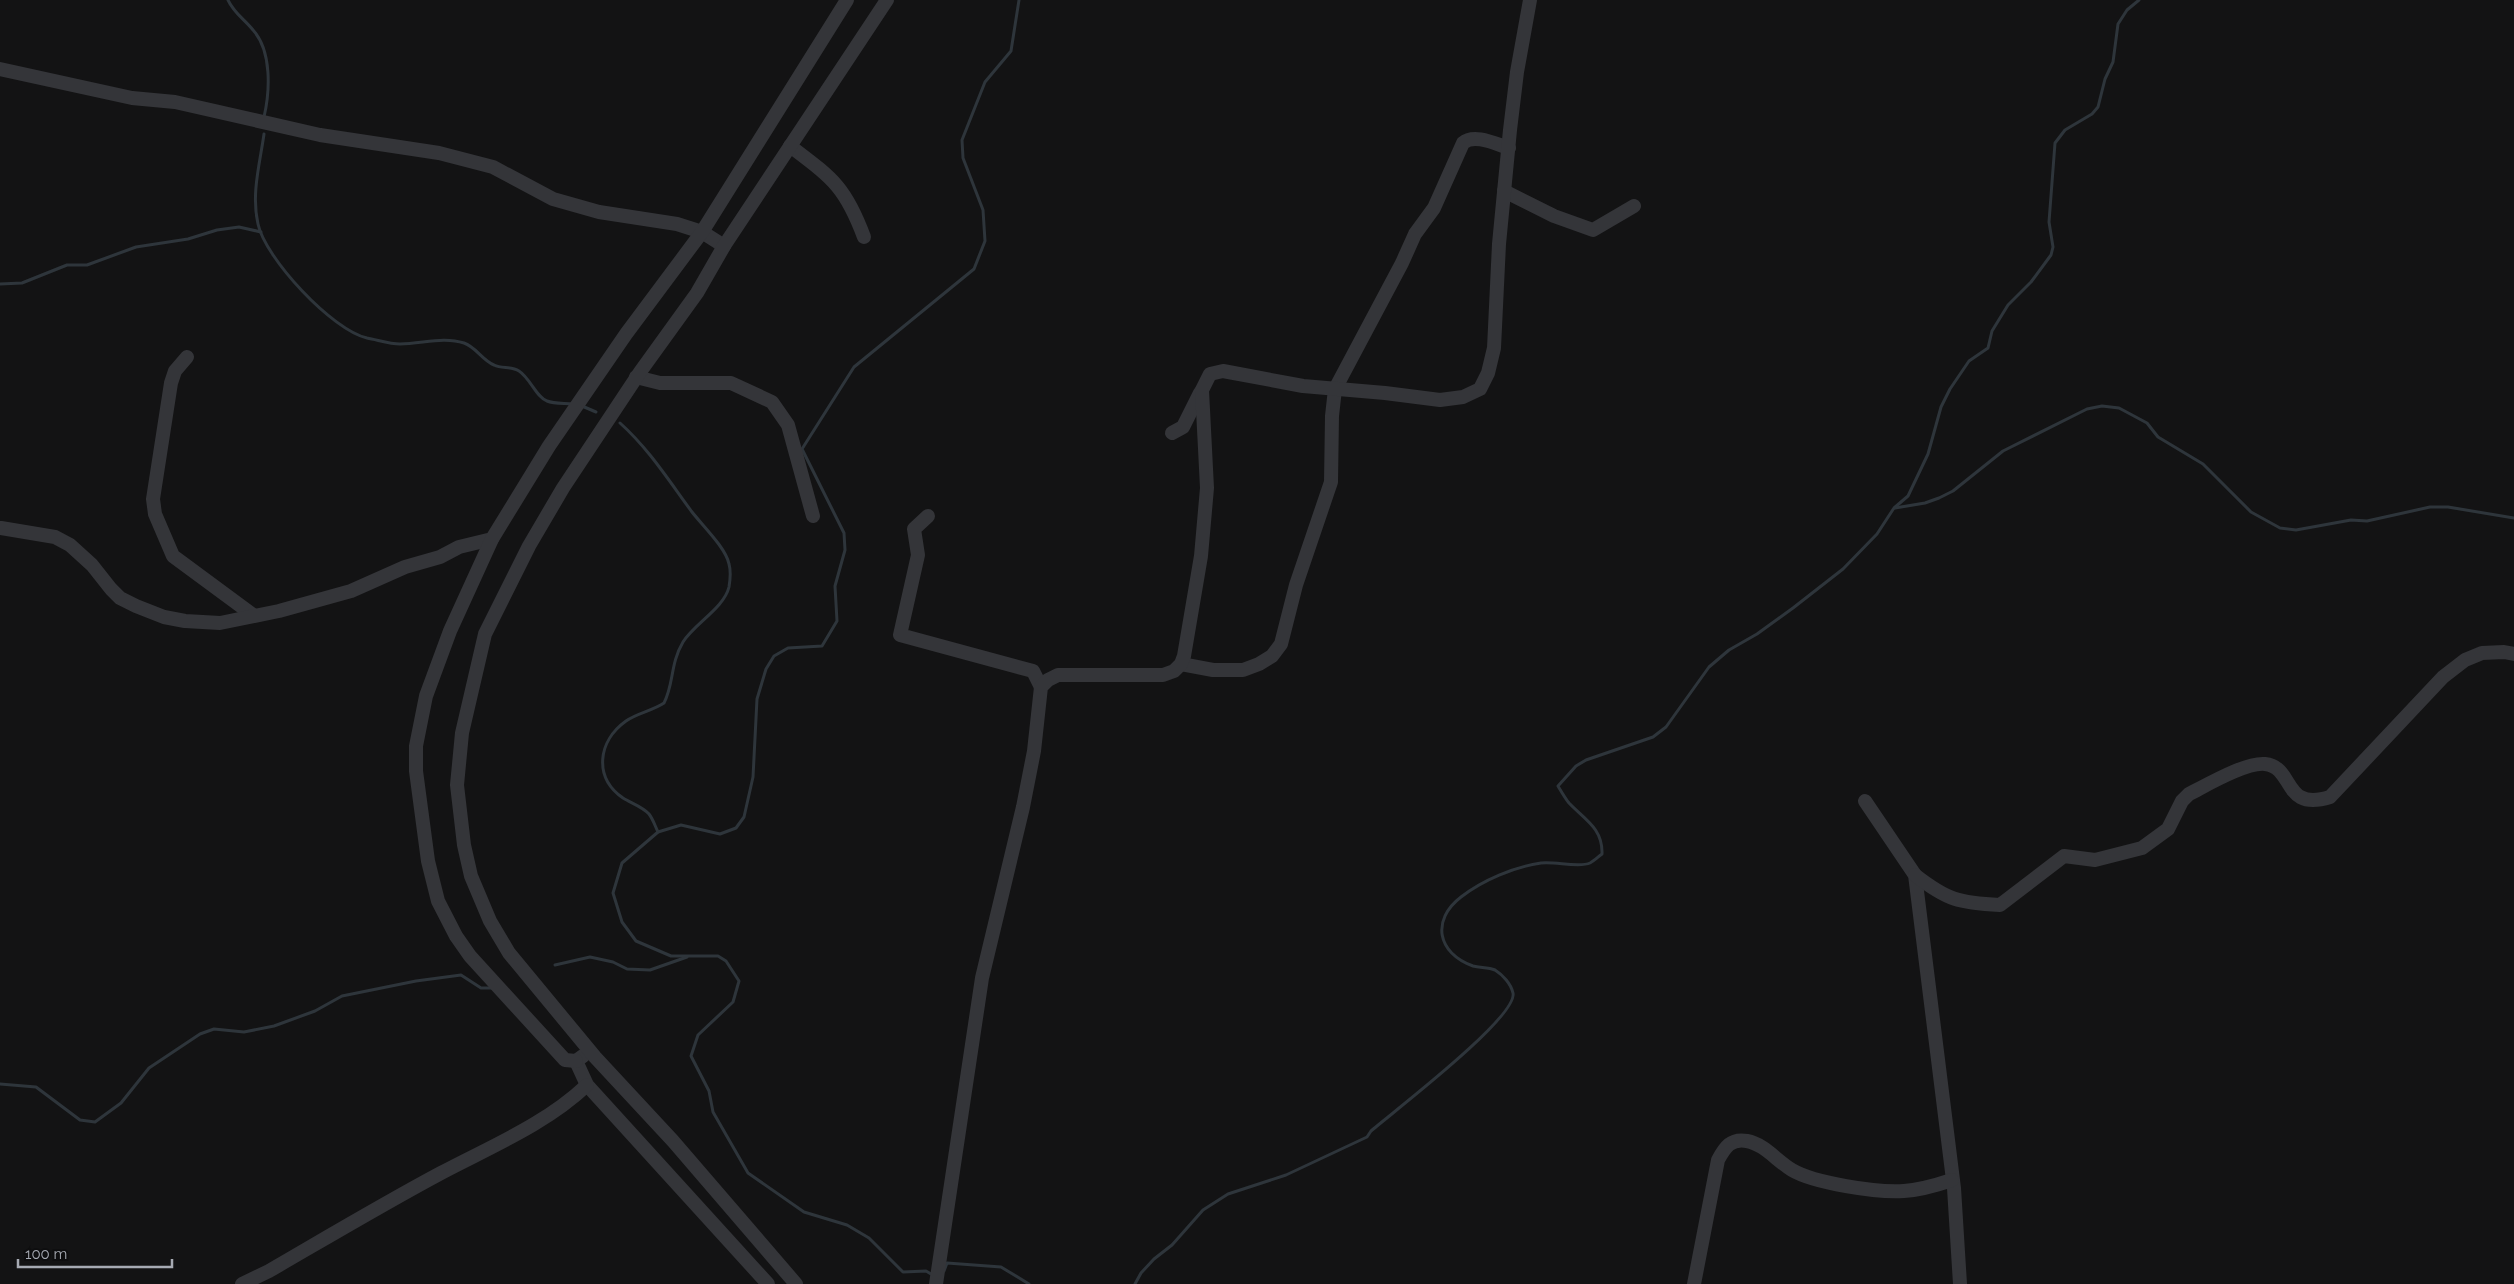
<svg xmlns="http://www.w3.org/2000/svg" width="2514" height="1284" font-family="Raleway,sans-serif">
	<rect width="100%" height="100%" fill="#131314"/>
	<g fill="none" stroke-linecap="round" stroke-linejoin="round">
		<!-- stream -->
		<g stroke="#2e353b" stroke-width="3">
			<path d="M228 0C234 13 244 19 253 30 272 51 270 91 264 117"/>
			<path d="M264 134C260 163 251 194 258 224 265 258 332 330 367 338 378 340 390 344 400 344 422 344 443 336 464 343 476 347 482 360 494 365 502 369 511 366 519 371 530 378 537 398 547 401 554 404 565 403 573 404"/>
			<polyline points="0,284 22,283 67,265 87,265 136,247 188,239 217,230 239,227 261,232"/>
			<polyline points="582,406 596,412"/>
			<path d="M620 423C649 449 669 481 692 512 702 525 726 548 729 564 731 571 730 581 729 587 724 608 694 624 683 642 670 664 674 684 664 703 652 711 637 713 626 721 598 741 593 777 623 798 631 803 643 807 649 814 653 819 655 826 658 832"/>
			<polyline points="1895,508 1925,503 1939,498 1953,491 2003,451 2087,409 2102,406 2119,408 2147,423 2158,437 2203,464 2251,512 2280,528 2296,530 2351,520 2367,521 2430,507 2448,507 2514,518"/>
			<polyline points="555,965 590,957 613,962 627,969 650,970 687,957"/>
			<polyline points="0,1084 36,1087 80,1120 95,1122 121,1103 149,1068 200,1034 214,1029 244,1032 274,1026 315,1011 342,996 416,981 461,975 481,988 492,988"/>
			<polyline points="944,1271 947,1263 1001,1267 1029,1284"/>
			<polyline points="931,1274 926,1271 903,1272 869,1238 847,1225 804,1212 748,1173 713,1112 709,1091 691,1056 698,1035 733,1002 739,981 726,961 718,956 671,956 636,941 622,922 613,893 622,863 658,832 681,825 720,834 736,828 744,817 753,777 757,699 766,669 774,656 788,648 822,646 837,621 835,586 845,550 844,533 802,449 854,367 974,269 985,241 983,210 963,158 962,140 985,82 1011,51 1019,0"/>
			<path d="M1135 1284 1141 1273 1154 1259 1172 1245 1203 1210 1228 1194 1286 1175 1367 1137 1371 1131C1393 1112 1518 1017 1513 993 1511 984 1503 975 1495 970 1488 967 1480 968 1473 966 1437 953 1431 920 1461 897 1483 880 1514 867 1541 863 1554 861 1579 868 1590 863 1594 861 1598 857 1602 854 1603 828 1584 819 1569 803 1565 798 1561 791 1558 786L1576 766 1586 760 1653 737 1666 727 1709 667 1729 650 1757 634 1793 608 1843 569 1877 534 1894 508 1908 496 1928 454 1941 407 1950 389 1969 361 1988 348 1992 331 2008 305 2031 282 2051 255 2053 247 2049 222 2055 143 2065 130 2092 114 2098 107 2105 79 2113 62 2118 24 2127 10 2139 0"/>
		</g>
		<!-- minor -->
		<g stroke="#343539" stroke-width="14">
			<polyline points="0,69 132,98 175,102 320,135 439,153 493,167 553,199 599,212 677,224 702,232 724,246"/>
			<path d="M790 146C832 178 845 186 864 237"/>
			<polyline points="1504,191 1554,216 1593,230 1634,206"/>
			<polyline points="187,357 175,371 171,383 153,499 155,514 173,556 253,615"/>
			<polyline points="636,377 660,383 731,383 772,402 788,425 813,516"/>
			<polyline points="1172,433 1183,427 1200,393"/>
			<polyline points="928,516 914,529 918,555 900,635 1033,671 1041,687"/>
			<polyline points="1,528 55,537 70,545 92,565 111,589 120,598 136,606 164,617 185,621 220,623 279,611 351,591 405,567 440,557 459,547 492,539"/>
			<path d="M1181 664 1213 670H1243L1259 664 1272 656 1281 644 1296 585 1331 482 1332 416 1335 389 1402 263 1415 234 1434 208 1463 143C1474 133 1496 144 1509 148"/>
			<polyline points="1865,801 1915,875 1954,1188 1960,1284"/>
			<path d="M1915 875C1947 900 1959 903 2000 905L2064 856 2095 860 2142 848 2168 829 2182 801 2189 794C2207 785 2246 762 2265 764 2295 767 2282 812 2330 797L2443 677 2465 660 2482 653 2504 652 2514 654"/>
			<polyline points="583,1056 576,1061 587,1085 768,1284"/>
			<polyline points="576,1061 565,1060 470,956 456,936 438,901 428,861 416,771 416,746 426,696 450,631 492,539 549,446 626,334 702,232 847,0"/>
			<path d="M242 1284 269 1271C326 1238 383 1204 441 1173 492 1146 546 1124 587 1085"/>
			<polyline points="796,1284 673,1141 595,1057 509,953 490,921 471,876 464,845 457,785 462,733 485,634 529,546 563,488 640,372 697,293 724,246 887,0"/>
			<polyline points="936,1284 982,978 1023,807 1034,751 1041,687 1048,680 1058,675 1163,675 1174,671 1181,664 1184,656 1201,556 1207,488 1202,390 1210,374 1223,371 1303,386 1385,393 1440,400 1463,397 1480,389 1488,373 1494,348 1499,244 1510,130 1517,72 1530,0"/>
			<path d="M1694 1284 1718 1160C1725 1147 1731 1138 1747 1141 1764 1144 1777 1161 1792 1170 1814 1183 1877 1193 1904 1191 1920 1190 1937 1185 1952 1180"/>
		</g>
	</g>
	<!-- scale -->
	<path d="M18 1259v8h154v-8" fill="none" stroke="#a6aab3" stroke-width="2.5"/>
	<text x="25" y="1259" font-size="15" fill="#a6aab3" stroke="#0e0e0f" stroke-width="4" paint-order="stroke">100 m</text>
</svg>
